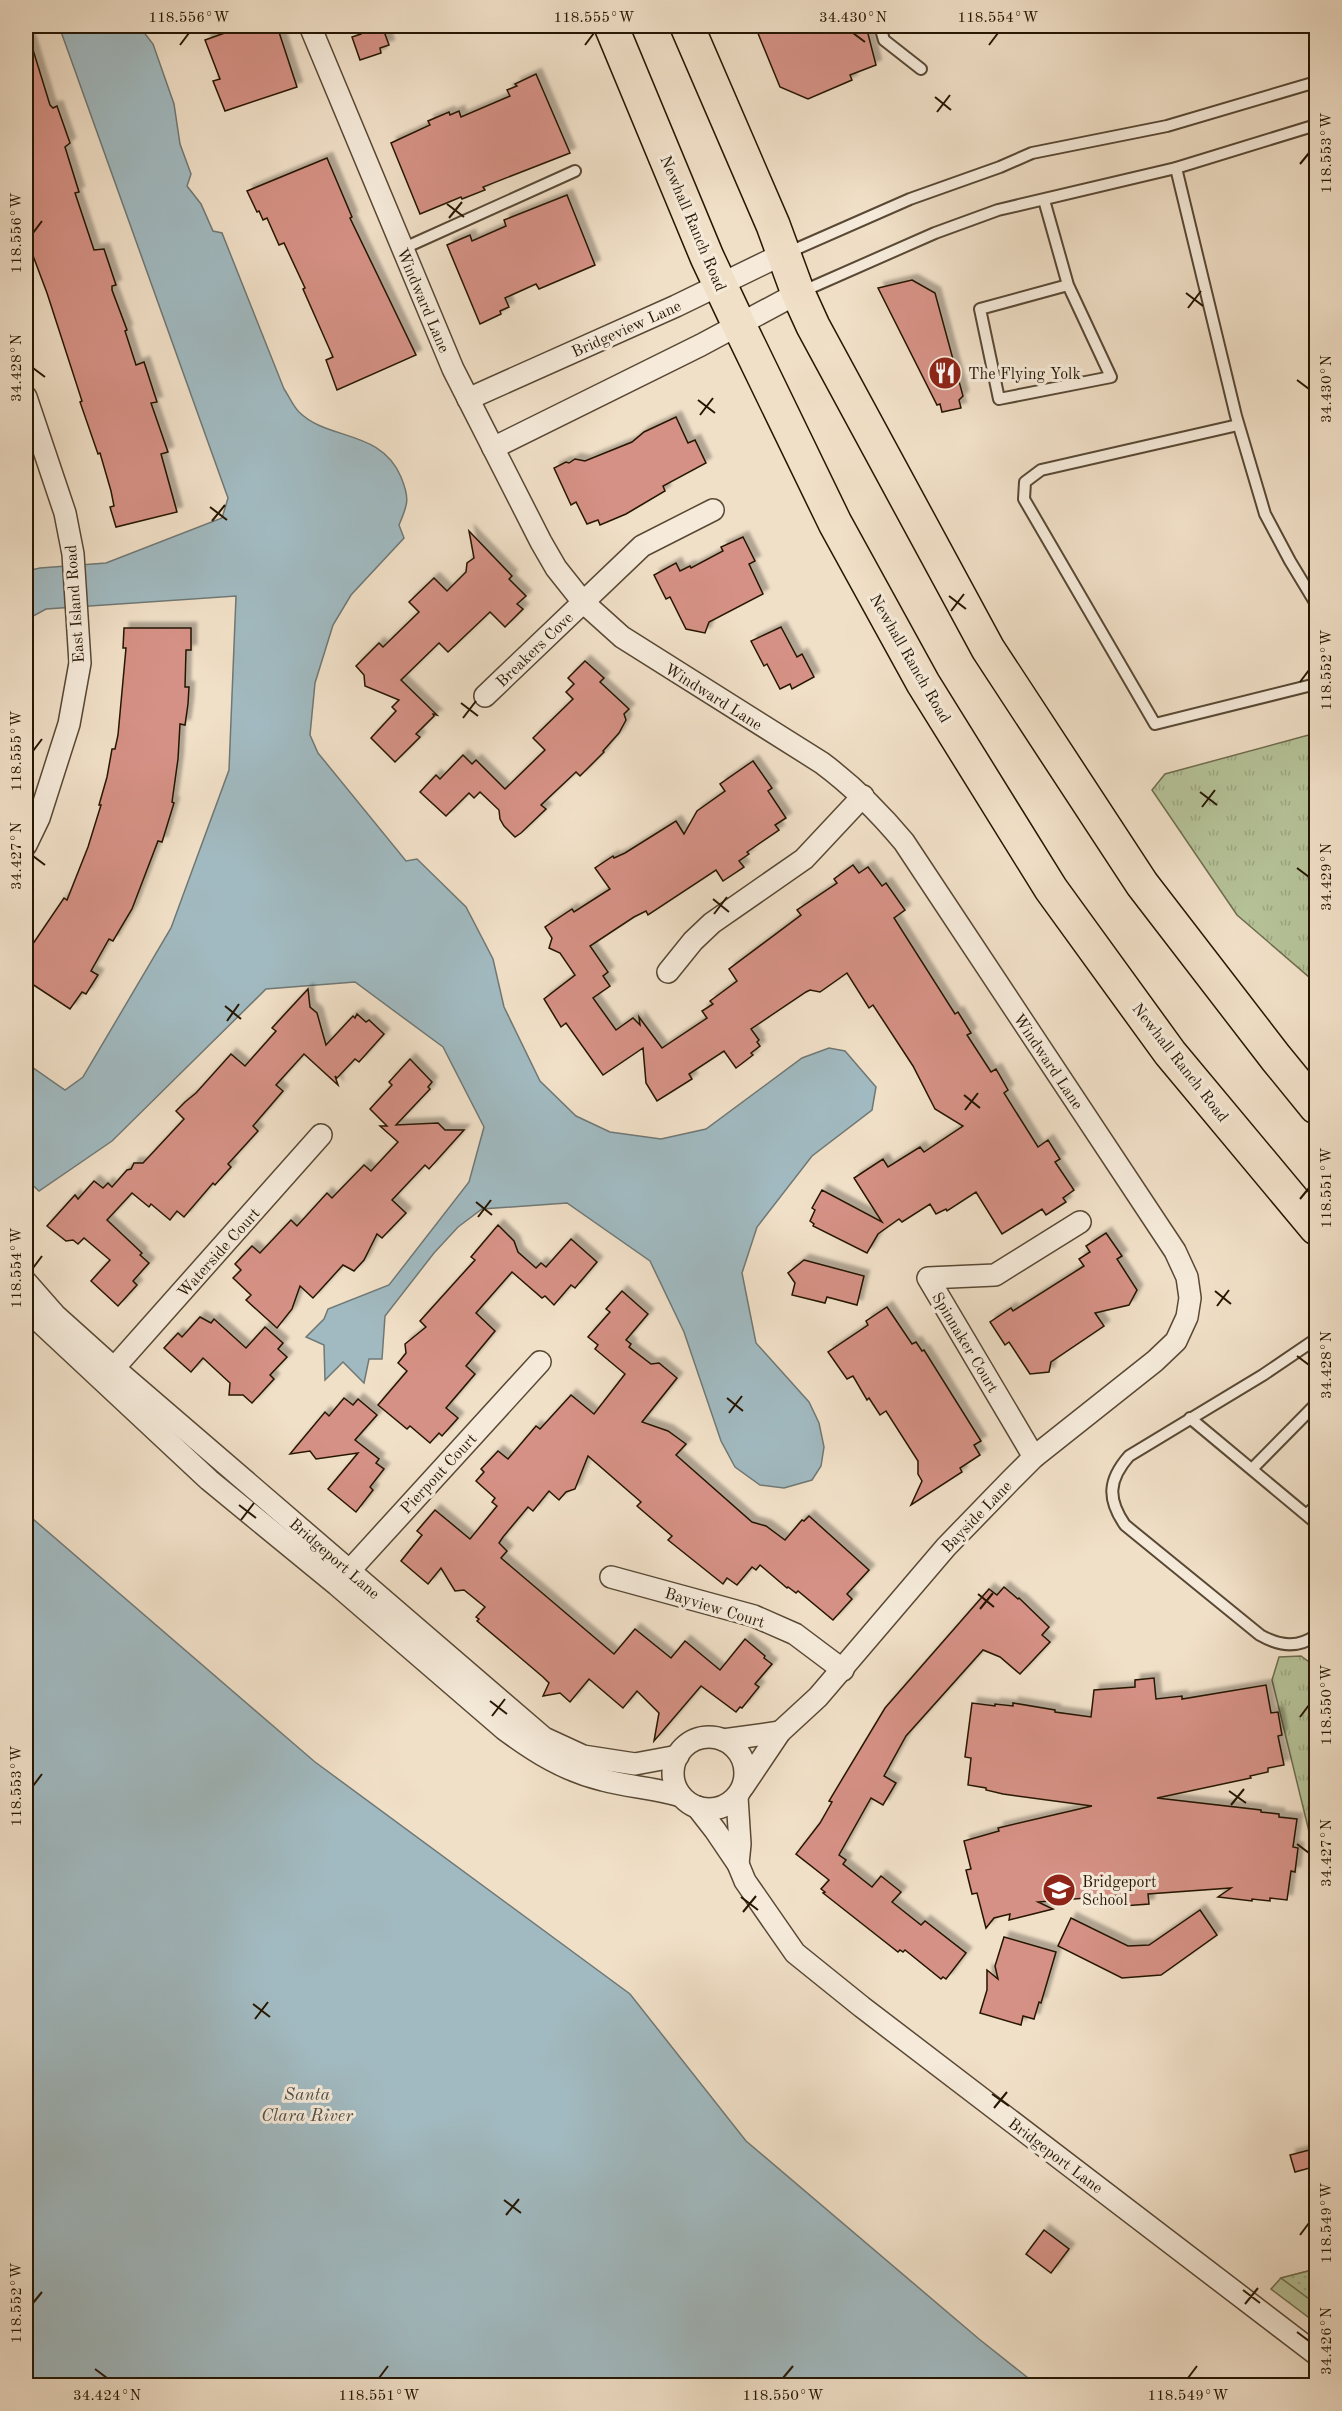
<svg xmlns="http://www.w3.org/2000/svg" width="1342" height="2411" font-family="'Old Standard TT',serif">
	<defs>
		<pattern id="park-tufts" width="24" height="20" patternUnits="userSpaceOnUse" patternTransform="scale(1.5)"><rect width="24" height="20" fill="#b6c399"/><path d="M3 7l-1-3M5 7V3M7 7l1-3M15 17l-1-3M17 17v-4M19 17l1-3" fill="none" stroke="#9ca782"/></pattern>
		<pattern id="garden-dots" width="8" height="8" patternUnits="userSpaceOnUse" patternTransform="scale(1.5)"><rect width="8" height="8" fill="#b6c399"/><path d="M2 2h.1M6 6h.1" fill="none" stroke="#9ca782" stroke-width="1.8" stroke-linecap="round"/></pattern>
		<filter id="shadow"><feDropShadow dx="5.5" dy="-5.5" stdDeviation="1.5" flood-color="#0004"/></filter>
	</defs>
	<rect width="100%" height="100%" fill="#f1e0c8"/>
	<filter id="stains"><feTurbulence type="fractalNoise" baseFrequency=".00333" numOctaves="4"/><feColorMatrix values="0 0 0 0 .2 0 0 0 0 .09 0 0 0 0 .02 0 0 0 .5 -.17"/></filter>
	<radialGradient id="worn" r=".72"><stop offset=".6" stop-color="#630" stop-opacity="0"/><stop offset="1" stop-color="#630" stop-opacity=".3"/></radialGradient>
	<!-- park -->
	<g fill="url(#park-tufts)" stroke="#6e6c4e" stroke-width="1.5">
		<polygon points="1316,733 1316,983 1237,915 1152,790 1165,774"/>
		<polygon points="1301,1656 1316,1667 1316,1860 1272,1680 1279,1657"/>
		<polygon points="1316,2269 1316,2323 1271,2289 1281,2278"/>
	</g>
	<!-- garden -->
	<polygon fill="url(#garden-dots)" stroke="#6e6c4e" stroke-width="1.5" points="1316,2269 1316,2304 1281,2278"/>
	<!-- water -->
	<g fill="#a1bac1" stroke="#6f7875" stroke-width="1.5">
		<path d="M59 26H139L153 44 174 104 180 144 191 174 187 186 201 204 213 231 222 233 284 389C289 396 293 406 299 412 328 441 381 429 401 477 410 499 408 504 399 525L404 538 351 595 333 625 315 683 310 735 318 753 406 861 417 859 466 907 493 959 504 1007 540 1081 576 1116 610 1132 661 1139 706 1129 802 1058 829 1048 845 1051 876 1087 872 1110 812 1156 757 1227 742 1273 756 1343 809 1402 819 1423 824 1447 821 1466 812 1480 784 1488 760 1485 735 1467 721 1441 684 1332 650 1261 567 1203 482 1209 458 1227 434 1253 385 1316 382 1359H369L364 1383 343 1362 325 1380 324 1345 306 1337 324 1319 328 1309 389 1285 469 1182 484 1127 443 1047 355 982 266 989 112 1141 39 1191 26 1179V1063L65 1090 83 1077 171 928 229 770 236 596 46 609 26 620V571L40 568 106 563 222 518 228 498Z"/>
		<polygon points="26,1513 315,1762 630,1994 746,2141 979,2339 1037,2385 26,2385"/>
	</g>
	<!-- building -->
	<g fill="#d59185" stroke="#251602" stroke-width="1.5" filter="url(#shadow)">
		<polygon points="231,26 277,26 297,87 225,111 213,81 220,79 205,40 233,30"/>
		<polygon points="358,26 382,26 389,45 380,48 381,53 360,60 352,37 361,34"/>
		<polygon points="755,26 866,26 876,65 850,75 852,80 808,99 780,87"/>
		<polygon points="26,40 30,40 50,105 53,108 57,106 70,143 65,147 79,192 75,193 94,250 104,249 116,285 112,286 112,290 127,330 125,331 136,365 144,362 157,402 151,403 168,452 161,454 177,512 116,527 110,507 114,506 111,491 100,453 98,454 80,402 82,401 47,293 26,237"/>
		<polygon points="536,74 570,153 483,187 485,190 462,199 461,197 420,214 391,143 430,125 428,121 449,112 450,115 459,111 461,117 510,96 507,90 517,86 515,84"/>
		<polygon points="327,158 352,217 350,218 416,355 337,390 326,360 333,357 303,289 305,288 284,243 279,245 267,218 263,220 259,211 257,212 247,191"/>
		<polygon points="567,195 595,265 539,289 536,284 505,298 509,307 500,311 501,314 480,324 447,245 470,235 472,241 506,226 504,220"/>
		<polygon points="912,280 935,293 963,396 959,400 961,408 942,412 940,404 937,405 878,288"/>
		<polygon points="676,417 688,443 695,440 706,463 663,486 665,491 626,514 600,525 598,520 587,524 576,502 571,505 554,468 566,462 569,463 575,459 585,461 632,442 644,432"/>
		<polygon points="469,531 512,576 509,579 526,596 517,604 523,609 505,627 490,612 448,652 439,643 401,680 437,715 433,714 434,716 416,734 420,737 395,762 371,738 396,711 392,707 399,700 365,686 364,675 356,666 379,643 383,647 419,612 409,602 434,578 447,591 466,572 467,563 474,558"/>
		<polygon points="743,537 755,561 749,564 763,594 709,622 705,633 686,629 670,597 666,599 654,575 676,563 680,571 690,566 691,568 723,551 721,547"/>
		<polygon points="781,627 797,657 802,654 814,677 792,689 790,684 780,689 767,664 764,666 751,641"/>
		<polygon points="124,628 191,628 191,650 186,650 185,687 189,687 188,704 185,725 180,724 178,759 172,802 174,803 162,842 158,841 132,909 113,941 109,939 91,971 98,975 86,994 82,992 70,1009 26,980 26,954 64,898 67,900 88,847 101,805 99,805 107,777 112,749 115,749 118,735 126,648 123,648"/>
		<polygon points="585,661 604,678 600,682 629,709 624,714 626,720 619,733 603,751 604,752 580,776 576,772 541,805 546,809 521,833 515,837 504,826 500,819 499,810 480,792 474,798 469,793 446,816 420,792 436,775 440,779 463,755 472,764 476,760 505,789 545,750 533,738 573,699 566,692 574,684 568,678"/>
		<polygon points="753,761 772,788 768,791 786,818 775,825 779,830 747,852 749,854 739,861 744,867 723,881 716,870 648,915 646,911 634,917 590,946 608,972 603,976 610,986 593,998 616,1030 633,1018 640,1025 639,1017 662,1048 707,1018 702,1011 713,1004 710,1001 737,981 729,969 801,915 797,910 837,883 834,879 853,865 859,873 868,867 882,886 886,883 905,910 894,918 955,1014 958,1012 971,1033 967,1035 991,1072 996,1069 1008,1090 1004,1093 1038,1147 1048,1140 1060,1159 1055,1162 1074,1190 1063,1198 1066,1202 1046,1215 1042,1209 1002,1234 976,1192 947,1211 946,1209 936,1214 930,1204 902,1222 899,1219 878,1234 867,1253 813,1226 814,1224 810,1221 815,1210 812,1208 822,1190 882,1222 854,1178 883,1159 888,1167 920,1147 924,1152 963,1126 935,1109 913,1066 873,1005 869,1008 847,973 820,992 810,990 806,992 751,1029 759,1040 757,1042 760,1046 751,1053 753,1055 736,1068 724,1051 689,1074 692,1079 657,1101 646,1083 643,1048 603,1075 566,1023 561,1027 544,999 575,975 560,953 549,948 552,938 545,927 572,909 574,912 610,889 595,868 613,856 614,858 625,853 676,821 684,834 697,811 725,791 720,784"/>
		<polygon points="308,989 310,1007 317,1013 326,1045 353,1016 355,1018 357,1014 366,1022 369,1020 384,1034 359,1062 355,1059 337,1078 335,1076 338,1085 304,1054 276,1085 283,1091 253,1126 258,1131 228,1164 231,1167 215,1185 213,1183 184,1217 177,1211 170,1220 151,1204 149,1207 132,1193 107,1220 142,1253 140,1255 149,1263 133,1281 137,1285 118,1306 91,1281 110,1260 84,1238 78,1244 73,1240 66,1241 47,1226 75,1195 78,1199 94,1181 103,1188 108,1183 112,1187 127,1170 131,1169 134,1163 143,1163 184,1119 176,1111 185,1102 196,1093 231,1054 245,1066 276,1031 272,1028"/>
		<polygon points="410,1059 432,1082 428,1087 430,1089 396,1125 438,1123 445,1130 464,1130 429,1169 425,1165 392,1200 406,1213 382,1238 377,1234 364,1260 354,1271 343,1265 313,1298 300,1286 292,1309 277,1328 246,1300 251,1295 233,1278 241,1270 235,1264 252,1246 260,1253 291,1220 297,1226 327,1193 332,1198 364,1165 371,1171 398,1142 380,1126 387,1126 370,1109 392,1085 389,1082"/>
		<polygon points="498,1225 514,1241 518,1252 536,1268 541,1263 546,1267 571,1239 597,1262 575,1288 571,1285 554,1305 545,1296 542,1298 512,1272 476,1313 495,1331 466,1366 475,1374 446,1408 458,1418 442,1436 439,1433 430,1443 410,1426 407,1429 378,1405 407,1371 398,1363 406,1353 405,1344 426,1327 420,1321 475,1260 471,1257"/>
		<polygon points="1106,1233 1122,1256 1117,1259 1137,1290 1129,1305 1095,1313 1104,1326 1051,1362 1049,1372 1030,1374 1009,1342 1005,1345 990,1322 1011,1308 1013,1311 1084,1266 1079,1259 1090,1252 1086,1246"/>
		<polygon points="804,1260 864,1276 857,1305 827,1297 825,1303 792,1295 795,1283 788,1273"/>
		<polygon points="622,1291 648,1314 626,1340 631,1344 629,1347 651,1364 659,1363 677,1378 642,1422 668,1431 686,1444 676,1455 752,1522 766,1526 785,1540 802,1520 804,1521 809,1516 869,1570 847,1594 852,1599 833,1620 798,1591 796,1593 788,1587 787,1588 760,1565 756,1570 752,1567 737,1585 727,1578 723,1584 668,1540 672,1536 637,1506 641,1502 588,1456 575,1489 566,1492 559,1500 549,1491 533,1511 528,1507 503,1537 499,1543 507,1551 501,1558 614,1654 635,1629 671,1658 685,1641 720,1670 745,1639 765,1656 764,1658 772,1664 755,1684 759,1687 742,1708 740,1707 736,1712 701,1686 654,1741 659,1713 637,1691 623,1708 589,1679 570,1702 560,1693 543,1696 549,1683 543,1677 477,1621 479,1619 476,1617 485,1607 464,1590 455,1591 441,1568 428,1584 401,1561 422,1535 417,1531 435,1510 470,1539 497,1506 492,1502 495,1498 476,1481 484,1472 481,1469 498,1451 508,1459 536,1426 540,1429 571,1395 594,1414 625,1374 595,1349 598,1345 588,1337 610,1312 606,1309"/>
		<polygon points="887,1307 912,1344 916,1342 922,1351 924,1350 981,1441 974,1445 980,1455 960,1468 962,1472 911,1505 922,1481 918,1474 918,1461 886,1411 880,1415 869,1398 867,1400 853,1376 847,1379 828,1352 868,1325 866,1321"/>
		<polygon points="200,1317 211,1323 214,1319 246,1348 265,1327 283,1343 278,1349 287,1357 270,1375 274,1379 252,1403 243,1395 229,1395 230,1383 203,1358 191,1372 164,1348 178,1333 182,1337"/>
		<polygon points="344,1398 353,1405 358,1399 377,1415 355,1440 379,1459 376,1463 384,1469 370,1487 373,1490 356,1512 328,1489 358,1453 316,1459 310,1451 290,1454 325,1412 329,1416"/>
		<polygon points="1004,1587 1018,1599 1019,1598 1049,1627 1042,1635 1050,1642 1020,1674 1000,1657 983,1650 906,1736 884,1776 896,1783 883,1805 871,1798 839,1855 846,1860 843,1864 872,1887 881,1876 901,1892 892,1902 921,1925 925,1921 966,1953 946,1979 943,1977 941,1979 905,1950 903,1952 900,1950 898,1952 823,1893 825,1892 821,1889 829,1880 796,1854 820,1823 832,1802 829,1801 885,1708 989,1589 997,1595"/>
		<polygon points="1154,1678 1156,1699 1182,1696 1182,1699 1266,1685 1271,1713 1278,1712 1282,1735 1278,1736 1284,1765 1268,1768 1268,1772 1250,1776 1251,1778 1157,1798 1261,1810 1261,1812 1279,1814 1279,1817 1297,1819 1293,1847 1298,1848 1295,1872 1291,1871 1287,1900 1270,1898 1270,1901 1252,1899 1252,1901 1218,1897 1231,1888 1148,1894 1149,1904 1123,1906 1122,1895 1038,1902 1053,1909 1009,1920 1010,1914 994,1918 986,1928 977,1893 972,1894 966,1870 971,1869 964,1841 999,1831 998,1828 1092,1806 1003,1794 986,1790 986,1788 968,1785 971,1758 965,1757 972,1703 995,1706 995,1704 1013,1706 1013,1703 1055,1710 1055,1712 1091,1717 1094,1690 1135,1687 1135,1680"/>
		<polygon points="1200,1910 1217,1935 1161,1975 1122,1978 1058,1946 1071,1918 1128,1946 1149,1945"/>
		<polygon points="1004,1937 1056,1952 1041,2003 1039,2002 1034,2019 1023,2016 1021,2025 980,2013 987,1990 987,1970 998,1979 995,1966"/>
		<polygon points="1317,2148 1317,2166 1295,2172 1290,2155"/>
		<polygon points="1044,2230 1069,2249 1051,2273 1026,2254"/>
	</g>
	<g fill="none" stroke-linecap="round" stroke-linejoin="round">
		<!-- lane casing -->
		<g stroke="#584834" stroke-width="14">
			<g id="lane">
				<polyline points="880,26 884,40 921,69"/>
				<polyline points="1176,168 1236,416 1260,497 1265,514 1290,561 1316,604"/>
				<polyline points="1044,200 1068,285 1111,377 999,399 980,309 1068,285"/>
				<polyline points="402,249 575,171"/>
				<polyline points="787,253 910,199 1000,167 1032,153 1167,126 1316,82"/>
				<polyline points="801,292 935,233 998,210 1176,168 1316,125"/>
				<polyline points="1238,425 1041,470 1025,482 1024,499 1155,724 1316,684"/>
				<path d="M1316 1339 1263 1375 1129 1456C1108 1480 1107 1499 1125 1525L1260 1635C1279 1646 1298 1649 1316 1635"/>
				<polyline points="1190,1418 1316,1523"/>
				<polyline points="1252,1469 1316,1404"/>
				<polyline points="1307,1514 1316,1506"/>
			</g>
		</g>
		<!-- street casing -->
		<g stroke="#584834" stroke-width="24">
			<g id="street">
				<path d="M310 26 453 369 541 542 556 568 583 602 622 637 822 763C853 786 879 812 904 842L1175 1251 1187 1277 1190 1298 1187 1317 1176 1341 1155 1361 1034 1457 1012 1479 946 1547 818 1697 780 1732 743 1787"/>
				<polyline points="26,397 65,513 73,554 80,663 69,724 39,818 26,845"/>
				<polyline points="468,399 676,306 783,254"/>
				<polyline points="493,448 701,345 798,293"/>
				<polyline points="485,696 642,546 713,510"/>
				<polyline points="668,972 693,941 712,923 804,859 863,796"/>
				<polyline points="26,1282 55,1315 114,1368 544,1738 583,1756 635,1764 678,1756"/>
				<path d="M26 1309 209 1480 337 1585 504 1729C535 1752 565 1771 603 1780 629 1787 655 1788 681 1796"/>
				<polyline points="114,1368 321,1135"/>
				<polyline points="1034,1457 928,1278 995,1275 1080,1222"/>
				<polyline points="611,1577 754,1616 795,1634 843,1670"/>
				<polyline points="341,1580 540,1362"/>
				<circle cx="709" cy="1773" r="36"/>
				<polyline points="723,1740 780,1732"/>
				<polyline points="737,1797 740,1844 738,1864"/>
				<polyline points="697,1807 715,1830 738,1864 745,1881 795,1953 862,2007 1316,2354"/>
			</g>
		</g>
		<!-- primary casing -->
		<g stroke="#251602" stroke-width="36">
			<g id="primary">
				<polyline points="611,26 707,257 739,325 835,523 923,683 1051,889 1170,1053 1316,1228"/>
				<polyline points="687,26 773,225 798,293 813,326 988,649 1142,884 1276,1058 1316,1107"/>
			</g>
		</g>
		<!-- lane -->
		<use href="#lane" stroke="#f6ebdb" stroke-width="10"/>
		<!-- street -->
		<use href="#street" stroke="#f6ebdb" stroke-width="21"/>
		<!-- primary -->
		<use href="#primary" stroke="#f1e0c8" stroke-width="33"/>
	</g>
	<!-- ticks -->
	<path fill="none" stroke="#251602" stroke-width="2" d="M853 33 865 42M180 45 189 33M585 45 594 33M989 45 998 33M935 97 951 110M937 112 950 95M1300 164 1309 153M447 204 464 217M449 218 462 202M33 233 42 221M1186 293 1203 306M1188 308 1201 291M33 368 45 377M1297 380 1309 389M698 400 715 413M700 415 713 398M210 507 227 520M212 521 225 505M949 596 966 609M951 611 964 594M1300 682 1309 670M461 703 478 716M463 718 476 701M33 751 42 739M1200 792 1217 805M1202 807 1215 790M33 856 45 865M1297 868 1309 877M713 899 729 912M714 914 727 897M225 1006 241 1019M227 1021 239 1004M964 1095 980 1108M965 1110 978 1093M1300 1199 1309 1188M476 1202 492 1215M478 1217 491 1200M33 1268 42 1256M1215 1291 1231 1304M1217 1306 1229 1290M1297 1356 1309 1365M727 1398 743 1411M729 1413 742 1396M239 1505 256 1518M241 1520 254 1503M978 1594 994 1607M980 1609 993 1593M490 1701 507 1714M492 1716 505 1699M1300 1717 1309 1705M33 1786 42 1774M1229 1791 1246 1803M1231 1805 1244 1789M1297 1844 1309 1853M741 1897 758 1910M743 1912 756 1896M253 2004 270 2017M255 2019 268 2002M992 2094 1009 2106M994 2108 1007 2092M504 2200 521 2213M506 2215 519 2199M1300 2235 1309 2223M1243 2290 1260 2303M33 2303 42 2292M1245 2304 1258 2288M1297 2332 1309 2341M95 2369 107 2378M379 2378 388 2366M783 2378 793 2366M1188 2378 1197 2366"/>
	<!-- icons -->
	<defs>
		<g id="restaurant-disc" transform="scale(1.725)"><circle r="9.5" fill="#8f2418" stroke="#f6ebdb"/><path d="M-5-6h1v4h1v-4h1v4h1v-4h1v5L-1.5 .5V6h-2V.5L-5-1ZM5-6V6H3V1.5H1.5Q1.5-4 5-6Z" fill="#fff"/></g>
		<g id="school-disc" transform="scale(1.725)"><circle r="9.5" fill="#8f2418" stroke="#f6ebdb"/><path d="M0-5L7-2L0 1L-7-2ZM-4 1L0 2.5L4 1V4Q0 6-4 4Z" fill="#fff"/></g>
	</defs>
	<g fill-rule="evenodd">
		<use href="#restaurant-disc" x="945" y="373"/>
		<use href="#school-disc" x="1059" y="1890"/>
	</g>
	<g text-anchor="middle" stroke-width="6" stroke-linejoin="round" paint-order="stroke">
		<!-- street labels -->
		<g font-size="16" fill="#251602" stroke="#f6ebdb">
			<text transform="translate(694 223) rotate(67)" y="6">Newhall Ranch Road</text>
			<text transform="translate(424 300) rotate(67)" y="6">Windward Lane</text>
			<text transform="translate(626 328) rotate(-24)" y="6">Bridgeview Lane</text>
			<text transform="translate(74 604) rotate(-94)" y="6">East Island Road</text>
			<text transform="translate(534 649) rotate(-44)" y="6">Breakers Cove</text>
			<text transform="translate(911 658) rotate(60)" y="6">Newhall Ranch Road</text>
			<text transform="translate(714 696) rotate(32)" y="6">Windward Lane</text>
			<text transform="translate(1049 1061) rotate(56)" y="6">Windward Lane</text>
			<text transform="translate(1181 1062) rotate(52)" y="6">Newhall Ranch Road</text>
			<text transform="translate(218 1252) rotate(-48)" y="6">Waterside Court</text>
			<text transform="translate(966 1342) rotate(59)" y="6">Spinnaker Court</text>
			<text transform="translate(438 1473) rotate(-47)" y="6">Pierpont Court</text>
			<text transform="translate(976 1516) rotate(-46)" y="6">Bayside Lane</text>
			<text transform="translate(335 1558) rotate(41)" y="6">Bridgeport Lane</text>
			<text transform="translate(715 1607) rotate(17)" y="6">Bayview Court</text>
			<text transform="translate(1056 2155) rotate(37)" y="6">Bridgeport Lane</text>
		</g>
		<!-- poi labels -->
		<g font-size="16" fill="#251602" stroke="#f6ebdb" text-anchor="start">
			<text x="968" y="379">The Flying Yolk</text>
			<text x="1082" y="1887">Bridgeport<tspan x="1082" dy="18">School</tspan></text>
		</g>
		<!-- water labels -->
		<g font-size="18" font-style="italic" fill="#504f45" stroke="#f6ebdb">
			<text x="307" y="2100">Santa<tspan x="307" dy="21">Clara River</tspan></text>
		</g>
	</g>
	<!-- margin -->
	<rect width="1342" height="2411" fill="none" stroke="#f1e0c8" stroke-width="66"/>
	<rect x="33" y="33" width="1276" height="2345" fill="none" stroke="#251602" stroke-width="2"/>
	<g font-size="15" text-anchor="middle" fill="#251602">
		<text x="189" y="22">118.556°W</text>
		<text x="594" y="22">118.555°W</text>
		<text x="853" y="22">34.430°N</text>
		<text x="998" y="22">118.554°W</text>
		<text transform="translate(1326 153) rotate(-90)" y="5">118.553°W</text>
		<text transform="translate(16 233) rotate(-90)" y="5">118.556°W</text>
		<text transform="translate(16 368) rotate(-90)" y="5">34.428°N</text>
		<text transform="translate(1326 389) rotate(-90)" y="5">34.430°N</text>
		<text transform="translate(1326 670) rotate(-90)" y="5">118.552°W</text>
		<text transform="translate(16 751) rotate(-90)" y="5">118.555°W</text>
		<text transform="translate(16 856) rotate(-90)" y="5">34.427°N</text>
		<text transform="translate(1326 877) rotate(-90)" y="5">34.429°N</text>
		<text transform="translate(1326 1188) rotate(-90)" y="5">118.551°W</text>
		<text transform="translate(16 1268) rotate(-90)" y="5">118.554°W</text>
		<text transform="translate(1326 1365) rotate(-90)" y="5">34.428°N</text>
		<text transform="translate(1326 1705) rotate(-90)" y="5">118.550°W</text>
		<text transform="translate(16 1786) rotate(-90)" y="5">118.553°W</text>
		<text transform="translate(1326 1853) rotate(-90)" y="5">34.427°N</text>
		<text transform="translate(1326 2223) rotate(-90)" y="5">118.549°W</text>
		<text transform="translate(16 2303) rotate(-90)" y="5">118.552°W</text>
		<text transform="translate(1326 2341) rotate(-90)" y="5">34.426°N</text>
		<text x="107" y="2400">34.424°N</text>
		<text x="379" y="2400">118.551°W</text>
		<text x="783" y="2400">118.550°W</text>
		<text x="1188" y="2400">118.549°W</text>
	</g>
	<rect width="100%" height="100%" filter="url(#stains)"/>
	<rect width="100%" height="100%" fill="url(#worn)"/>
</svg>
